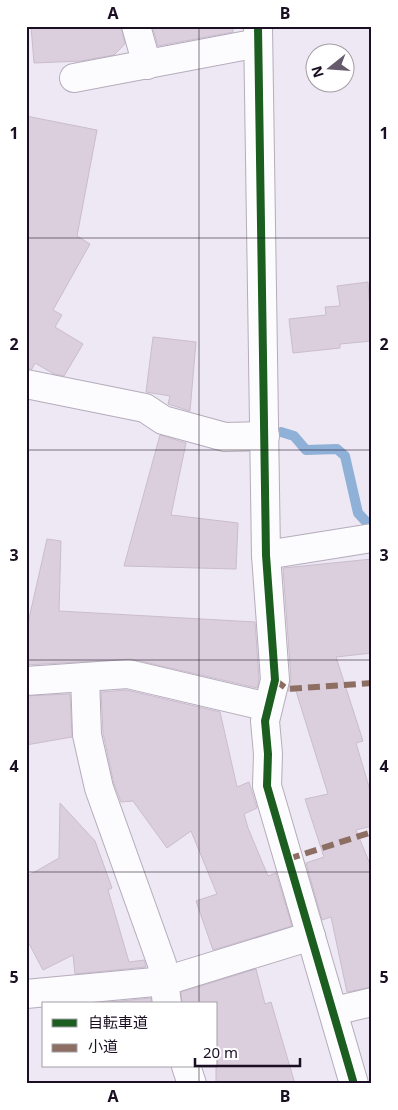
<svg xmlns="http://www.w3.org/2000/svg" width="398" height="1110" font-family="'Noto Sans','Noto Sans JP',sans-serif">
	<rect width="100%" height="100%" fill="#eee7f4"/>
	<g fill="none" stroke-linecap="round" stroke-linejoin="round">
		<!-- stream -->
		<polyline stroke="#8fb0d7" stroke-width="10" points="281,432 294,436 306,450 337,449 345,456 358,513 372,528"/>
	</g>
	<!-- building -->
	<g fill="#dbcfde" stroke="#cabdcc">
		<polygon points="31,26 121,26 125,44 114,55 81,61 34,63"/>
		<polygon points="152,26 233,26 233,32 158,46"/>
		<polygon points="26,116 97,130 77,236 90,244 53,310 62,315 55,327 83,344 64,376 54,374 35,363 32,369 26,369"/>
		<polygon points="368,282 372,341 340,344 340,348 293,353 289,319 326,315 325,307 340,306 337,286"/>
		<polygon points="153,337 196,342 190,411 168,404 170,396 146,392"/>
		<polygon points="160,435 186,443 171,515 238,523 236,569 124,566"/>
		<polygon points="47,539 61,541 59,611 255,622 259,679 257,688 131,659 26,665 26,632"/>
		<polygon points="372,559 372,653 336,657 363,741 356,743 372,797 372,826 356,830 372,869 372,987 347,992 331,917 322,920 306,863 324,857 305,799 328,794 296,691 288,691 291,679 283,568"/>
		<polygon points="127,690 220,712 237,787 249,782 257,808 244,814 248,828 268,876 276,873 292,926 213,950 196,901 217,894 191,831 167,848 133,801 121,802 114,784 103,733 101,692"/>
		<polygon points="70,694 72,737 26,745 26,696"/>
		<polygon points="60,803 95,841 112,888 108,890 129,962 144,960 146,967 75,974 73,955 43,970 26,938 26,877 59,858"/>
		<polygon points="256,969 265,1004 271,1002 295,1084 216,1084 216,1004 182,1004 181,992"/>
		<polygon points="151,998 151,1004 90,1004"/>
	</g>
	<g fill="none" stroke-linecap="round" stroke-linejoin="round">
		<!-- minor casing -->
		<g stroke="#b5acbc" stroke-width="30">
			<g id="minor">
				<polyline points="136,26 147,65"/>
				<polyline points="258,26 266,555 275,680 265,721 268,754 267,786 354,1084"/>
				<polyline points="74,78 258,43"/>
				<polyline points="26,384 145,408 163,420 225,437 265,436"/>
				<polyline points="266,555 372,538"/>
				<polyline points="85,677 87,735 99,788 162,964 167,1004"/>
				<polyline points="26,681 128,674 268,707"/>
				<polyline points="26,994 165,981 311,936"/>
				<polyline points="334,1011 372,1002"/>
				<polyline points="186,1066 192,1084"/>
			</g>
		</g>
		<!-- minor -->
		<use href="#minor" stroke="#fcfbfd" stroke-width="28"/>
		<!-- quiet -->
		<g stroke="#8d6e63" stroke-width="6" stroke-dasharray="12 6" stroke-linecap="butt">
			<polyline points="275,680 287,689 372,683"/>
			<polyline points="288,859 372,832"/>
		</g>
		<!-- cycleway casing -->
		<g stroke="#fff" stroke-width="11">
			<polyline id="cycleway" points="258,26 266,555 275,680 265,721 268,754 267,786 354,1084"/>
		</g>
		<!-- cycleway -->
		<use href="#cycleway" stroke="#1b5e20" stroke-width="8"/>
	</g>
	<!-- grid -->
	<path fill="none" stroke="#1b0f23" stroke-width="1" stroke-opacity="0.55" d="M199 26V1004M26 238H372M26 450H372M26 660H372M26 872H372M199 1066V1084"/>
	<!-- border -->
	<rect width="398" height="1110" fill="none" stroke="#ffffff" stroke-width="55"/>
	<!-- legend -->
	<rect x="42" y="1002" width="175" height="65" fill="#ffffff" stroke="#a49fa7"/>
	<rect x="52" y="1019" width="25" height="8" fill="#1b5e20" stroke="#a49fa7"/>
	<text x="88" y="1028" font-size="15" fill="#1b0f23">自転車道</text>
	<rect x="52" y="1044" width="25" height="8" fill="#8d6e63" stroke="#a49fa7"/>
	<text x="88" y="1052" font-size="15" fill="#1b0f23">小道</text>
	<!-- north arrow -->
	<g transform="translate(330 68) rotate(253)"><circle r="24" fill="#ffffff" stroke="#a49fa7"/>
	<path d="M0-4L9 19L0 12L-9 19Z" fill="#655b6c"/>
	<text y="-8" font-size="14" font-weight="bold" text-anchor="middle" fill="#1b0f23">N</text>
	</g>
	<!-- scale -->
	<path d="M195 1058v8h105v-8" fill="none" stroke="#1b0f23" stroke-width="2.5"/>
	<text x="203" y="1058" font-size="15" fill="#1b0f23" stroke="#ffffff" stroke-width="4" paint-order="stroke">20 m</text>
	<rect x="28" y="28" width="342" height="1054" fill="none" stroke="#1b0f23" stroke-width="2"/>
	<g font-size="16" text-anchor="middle" font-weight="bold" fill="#1b0f23">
		<text x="113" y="19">A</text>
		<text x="285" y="19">B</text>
		<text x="14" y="139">1</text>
		<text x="384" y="139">1</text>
		<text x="14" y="350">2</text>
		<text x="384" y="350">2</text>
		<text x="14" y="561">3</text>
		<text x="384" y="561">3</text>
		<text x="14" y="772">4</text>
		<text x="384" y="772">4</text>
		<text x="14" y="983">5</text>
		<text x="384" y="983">5</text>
		<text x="113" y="1102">A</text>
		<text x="285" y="1102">B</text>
	</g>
</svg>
